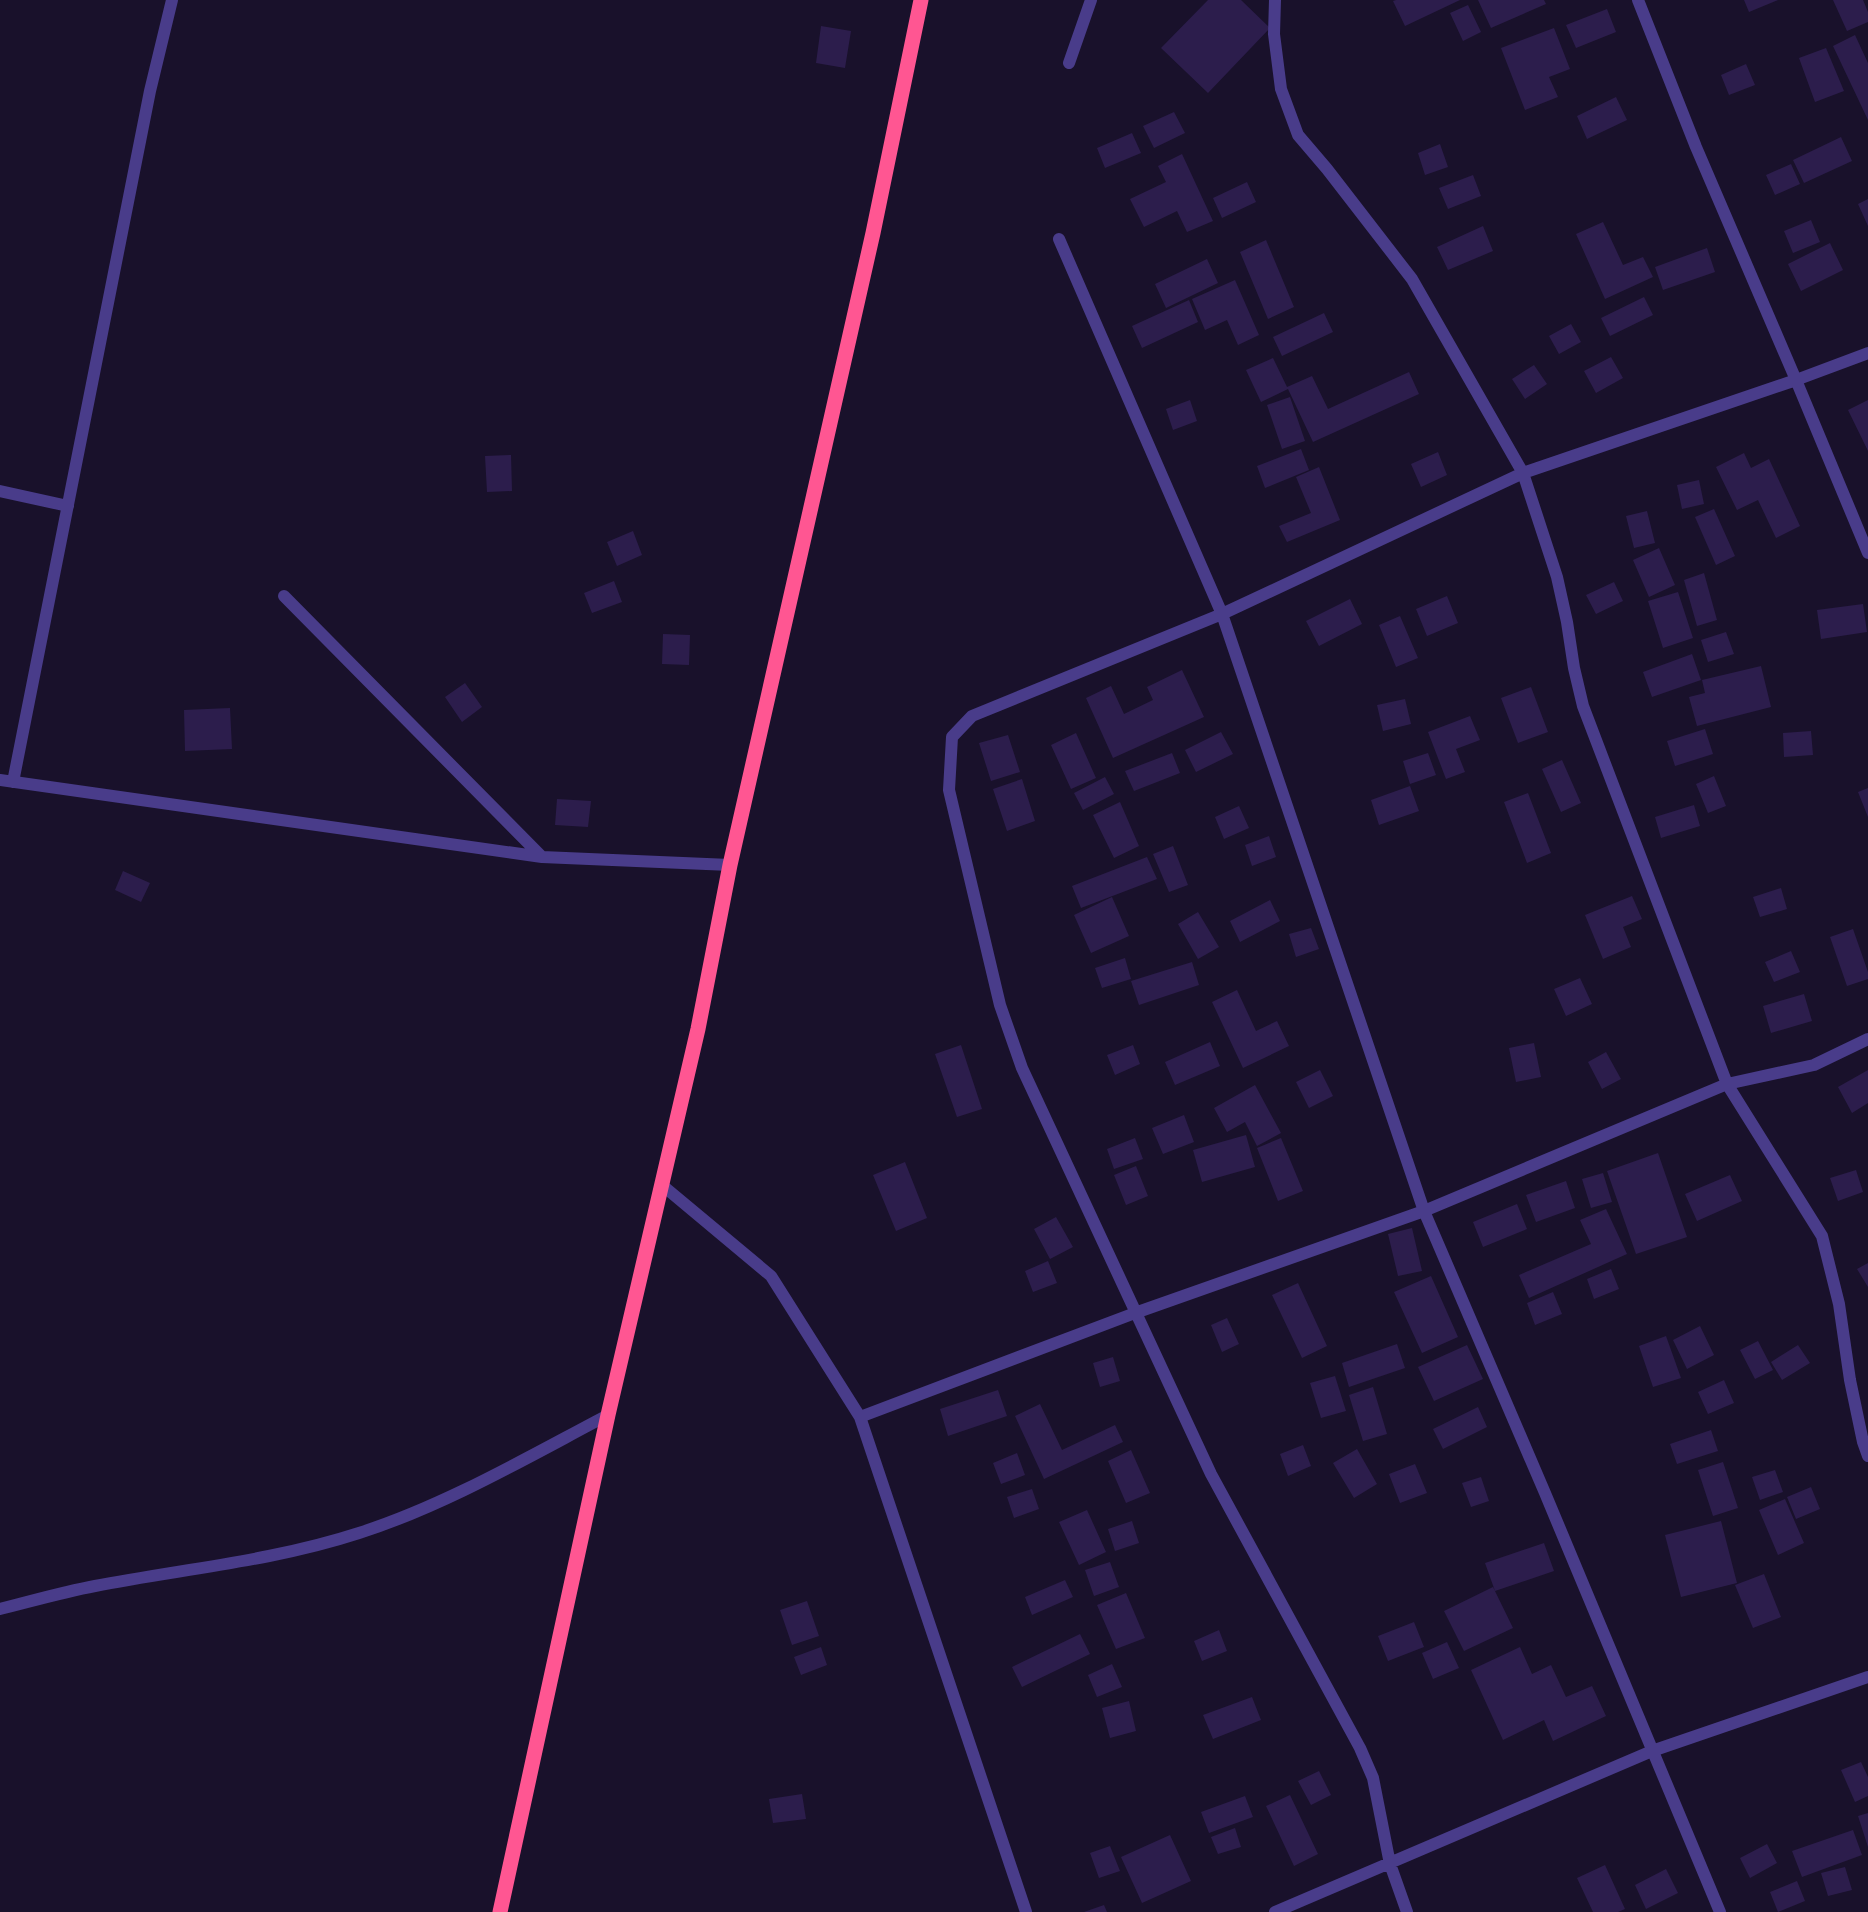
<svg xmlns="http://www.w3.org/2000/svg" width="1868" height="1912" font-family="Roboto,sans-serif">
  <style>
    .building { fill: #2c1d4c }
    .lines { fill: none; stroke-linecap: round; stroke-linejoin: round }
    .street { stroke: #493c8a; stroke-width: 12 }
    .highway { stroke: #ff5692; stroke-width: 15 }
  </style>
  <rect width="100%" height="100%" fill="#19112b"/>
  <path class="building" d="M1208,0H1241L1270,28L1208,93L1161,48Z
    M1396,0H1460L1405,26L1393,1Z
    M1478,0H1544L1546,4L1491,28Z
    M1744,0H1778L1749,12Z
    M1833,0H1863L1868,12V22L1847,31Z
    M1468,5L1481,32L1463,41L1450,13Z
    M1607,9L1616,32L1576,48L1566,25Z
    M821,26L851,31L845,68L816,63Z
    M1554,28L1570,69L1549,77L1558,97L1525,110L1501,48Z
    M1855,35L1868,63V120L1833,46Z
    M1826,48L1844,91L1815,102L1799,58Z
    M1746,64L1755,85L1729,95L1721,75Z
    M1616,97L1627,120L1587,139L1577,116Z
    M1174,112L1185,133L1154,148L1143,126Z
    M1132,133L1141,153L1105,168L1097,148Z
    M1841,137L1852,161L1804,183L1793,160Z
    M1440,144L1448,167L1425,175L1418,153Z
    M1182,154L1213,221L1187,232L1177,211L1144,227L1130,199L1166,182L1158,166Z
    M1791,164L1800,184L1775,195L1766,175Z
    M1473,175L1481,196L1448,209L1439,188Z
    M1247,182L1256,202L1222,218L1213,198Z
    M1868,199V226L1858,204Z
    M1811,220L1820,242L1793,253L1784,231Z
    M1603,222L1623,265L1643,257L1653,277L1605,299L1576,234Z
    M1483,226L1493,251L1448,270L1437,247Z
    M1266,240L1294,307L1268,319L1240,252Z
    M1830,243L1843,270L1801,291L1788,264Z
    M1707,248L1715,272L1663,290L1655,267Z
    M1207,259L1218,283L1166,308L1155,284Z
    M1235,280L1259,335L1238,345L1227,320L1205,330L1192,299Z
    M1644,297L1653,315L1610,336L1601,318Z
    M1189,300L1198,322L1142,348L1132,326Z
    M1324,313L1333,332L1282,356L1273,337Z
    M1571,324L1581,342L1559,354L1549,336Z
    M1611,357L1623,378L1596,393L1584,371Z
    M1273,358L1287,387L1312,376L1328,409L1409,372L1419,394L1313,442L1288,389L1261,402L1246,370Z
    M1534,365L1547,384L1525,399L1512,379Z
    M1290,397L1305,441L1282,449L1267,405Z
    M1190,400L1197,421L1173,430L1166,409Z
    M1868,400V451L1848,410Z
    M1301,449L1309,470L1265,488L1257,466Z
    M1438,452L1447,475L1421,487L1411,464Z
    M1744,453L1751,468L1769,459L1800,526L1776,538L1758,500L1737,510L1716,467Z
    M511,455L512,491L487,492L485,456Z
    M1319,467L1340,520L1287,542L1279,526L1311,513L1296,477Z
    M1699,480L1704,504L1682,509L1677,485Z
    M1714,509L1735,556L1716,565L1695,517Z
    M1647,511L1655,543L1634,548L1626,516Z
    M633,531L642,555L617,566L607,542Z
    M1659,548L1675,585L1649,597L1633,560Z
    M1704,573L1717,620L1697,626L1684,580Z
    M614,581L622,602L592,613L584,593Z
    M1614,582L1623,601L1596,614L1586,595Z
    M1678,592L1693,638L1663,648L1648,601Z
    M1447,596L1458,623L1427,636L1416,609Z
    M1350,599L1362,624L1319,646L1306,621Z
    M1863,604L1867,632L1821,639L1817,610Z
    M1400,616L1418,658L1396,667L1379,625Z
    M1726,632L1734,654L1708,662L1701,640Z
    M663,634L690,635L689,665L662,664Z
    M1692,654L1701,680L1652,697L1643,672Z
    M1761,666L1771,707L1697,726L1689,697L1705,693L1702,680Z
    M1182,670L1204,717L1113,758L1086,698L1111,686L1124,714L1153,700L1147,687Z
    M465,683L482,707L462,722L445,697Z
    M1531,687L1548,732L1518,743L1501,698Z
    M1405,699L1411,724L1383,731L1377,705Z
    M230,708L232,749L185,751L184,710Z
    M1470,716L1480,740L1456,749L1465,772L1446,779L1428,732Z
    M1705,729L1713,754L1675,766L1667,741Z
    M1811,731L1813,755L1784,757L1783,733Z
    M1221,732L1233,754L1196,772L1185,750Z
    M1076,733L1096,778L1071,789L1051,745Z
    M1008,735L1020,772L991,781L979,743Z
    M1172,753L1180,773L1134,791L1125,771Z
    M1428,753L1436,775L1410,784L1403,761Z
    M1562,760L1581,803L1561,812L1542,769Z
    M1714,776L1726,806L1708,813L1696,784Z
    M1105,777L1114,794L1083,810L1074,793Z
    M1022,779L1035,821L1007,831L993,789Z
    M1410,786L1419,811L1379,825L1371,800Z
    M1868,788V817L1858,792Z
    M1528,793L1551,853L1527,863L1504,802Z
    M557,799L591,801L588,827L555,825Z
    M1120,802L1139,846L1114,858L1093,815Z
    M1694,805L1700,826L1661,838L1655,817Z
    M1239,806L1249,828L1224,839L1215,817Z
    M1269,836L1276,857L1252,866L1245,845Z
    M1173,846L1188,885L1169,892L1153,854Z
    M1147,857L1157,879L1081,908L1072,886Z
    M123,871L150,883L141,902L115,890Z
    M1781,888L1787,909L1760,917L1753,897Z
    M1632,896L1642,919L1623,927L1631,947L1603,959L1585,915Z
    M1112,897L1129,936L1091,953L1074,915Z
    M1270,900L1280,921L1240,942L1230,921Z
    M1198,912L1219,947L1198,959L1178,924Z
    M1311,928L1319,949L1296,957L1289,934Z
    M1853,929L1868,972V979L1847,986L1830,937Z
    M1791,951L1800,972L1774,982L1765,962Z
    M1125,958L1131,979L1102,988L1095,968Z
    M1192,962L1199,985L1139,1005L1131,981Z
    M1580,978L1592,1004L1566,1016L1554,989Z
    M1237,990L1256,1031L1277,1021L1289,1046L1243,1068L1212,1002Z
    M1804,994L1812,1021L1771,1033L1763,1006Z
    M1210,1042L1220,1066L1175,1085L1165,1062Z
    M1534,1043L1541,1077L1516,1082L1509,1048Z
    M961,1045L982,1109L957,1117L935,1054Z
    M1133,1045L1140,1064L1115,1075L1107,1055Z
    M1606,1052L1621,1079L1602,1089L1588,1062Z
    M1320,1070L1333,1096L1309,1108L1296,1082Z
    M1868,1070V1103L1852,1113L1838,1087Z
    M1255,1085L1281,1133L1257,1146L1245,1122L1227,1132L1214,1108Z
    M1184,1115L1194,1142L1163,1154L1152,1128Z
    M1246,1135L1255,1167L1202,1182L1193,1150Z
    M1135,1138L1143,1159L1114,1169L1107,1149Z
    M1281,1138L1303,1191L1278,1201L1257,1148Z
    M1658,1153L1687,1237L1636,1254L1607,1171Z
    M905,1162L927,1218L896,1231L873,1175Z
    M1136,1166L1148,1196L1126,1205L1114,1175Z
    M1856,1170L1863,1192L1838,1201L1830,1178Z
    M1603,1173L1612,1202L1591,1208L1582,1179Z
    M1730,1175L1742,1201L1697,1221L1685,1194Z
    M1566,1181L1575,1208L1536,1222L1526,1195Z
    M1517,1204L1527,1229L1483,1247L1473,1222Z
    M1606,1209L1627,1254L1529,1298L1519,1275L1591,1244L1580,1220Z
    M1056,1217L1073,1247L1050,1259L1034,1229Z
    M1412,1228L1422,1271L1398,1276L1388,1234Z
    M1048,1261L1057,1283L1033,1292L1025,1271Z
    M1868,1263V1287L1857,1269Z
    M1611,1269L1619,1289L1594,1299L1587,1279Z
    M1431,1276L1458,1337L1422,1353L1394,1292Z
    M1298,1283L1327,1346L1302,1358L1272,1295Z
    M1553,1292L1562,1314L1535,1325L1527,1303Z
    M1227,1318L1239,1344L1222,1352L1211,1325Z
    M1700,1326L1714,1355L1687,1369L1673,1340Z
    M1666,1336L1681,1378L1653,1387L1639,1346Z
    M1758,1341L1773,1370L1755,1379L1740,1350Z
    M1397,1344L1405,1368L1349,1387L1342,1363Z
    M1467,1345L1483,1379L1434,1401L1418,1367Z
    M1798,1345L1810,1363L1782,1380L1771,1362Z
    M1113,1357L1120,1381L1100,1387L1093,1363Z
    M1335,1376L1346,1411L1321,1418L1310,1383Z
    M1724,1380L1734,1403L1708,1414L1698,1392Z
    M1373,1387L1387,1434L1363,1441L1349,1395Z
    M998,1390L1007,1416L948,1436L940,1409Z
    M1040,1404L1062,1450L1115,1425L1123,1442L1044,1479L1015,1416Z
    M1478,1407L1487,1427L1443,1449L1433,1429Z
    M1711,1430L1718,1451L1677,1464L1670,1444Z
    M1303,1445L1311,1466L1288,1476L1280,1454Z
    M1357,1449L1377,1484L1354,1498L1333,1463Z
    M1131,1450L1150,1493L1126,1503L1108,1461Z
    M1017,1453L1025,1475L1001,1484L993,1463Z
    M1723,1462L1738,1508L1713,1516L1698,1470Z
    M1415,1464L1427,1493L1400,1503L1389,1474Z
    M1775,1470L1783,1492L1760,1500L1752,1477Z
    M1481,1477L1489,1501L1471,1507L1462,1483Z
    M1811,1487L1820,1509L1796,1519L1787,1497Z
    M1032,1489L1039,1509L1014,1518L1007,1497Z
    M1785,1499L1804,1543L1778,1555L1759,1510Z
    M1087,1510L1106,1552L1079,1565L1059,1522Z
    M1132,1521L1139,1543L1115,1551L1108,1529Z
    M1721,1521L1737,1583L1681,1597L1665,1535Z
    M1544,1543L1554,1571L1495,1591L1485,1563Z
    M1110,1562L1119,1587L1094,1596L1085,1570Z
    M1764,1574L1781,1617L1753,1628L1735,1585Z
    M1065,1580L1073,1597L1032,1615L1025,1597Z
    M1493,1587L1513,1628L1464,1651L1444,1611Z
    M1126,1593L1145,1638L1116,1649L1097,1605Z
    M807,1601L819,1636L792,1645L780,1610Z
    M1414,1622L1424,1647L1388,1661L1378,1636Z
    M1219,1630L1227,1651L1202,1661L1194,1641Z
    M1080,1634L1090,1654L1022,1687L1012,1667Z
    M1447,1642L1459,1668L1433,1679L1422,1653Z
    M821,1647L827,1665L801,1675L794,1657Z
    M1520,1647L1532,1674L1551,1665L1566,1697L1592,1686L1606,1716L1553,1741L1544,1720L1503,1740L1471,1670Z
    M1112,1664L1122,1687L1097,1697L1088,1675Z
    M1252,1697L1261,1720L1213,1739L1203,1715Z
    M1129,1701L1136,1731L1110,1738L1102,1708Z
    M1861,1762L1868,1777V1796L1855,1802L1841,1770Z
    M1319,1771L1331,1795L1311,1805L1298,1781Z
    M802,1794L806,1819L773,1823L769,1799Z
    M1290,1795L1318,1854L1294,1866L1266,1806Z
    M1245,1796L1253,1817L1209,1833L1201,1812Z
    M1868,1813V1847L1858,1816Z
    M1235,1828L1241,1847L1218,1854L1211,1837Z
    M1853,1830L1862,1855L1802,1877L1792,1851Z
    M1170,1835L1191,1881L1142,1903L1121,1857Z
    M1767,1844L1777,1863L1750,1878L1740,1858Z
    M1110,1846L1120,1871L1099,1878L1090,1853Z
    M1605,1865L1625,1909L1618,1912H1593L1577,1878Z
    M1845,1867L1852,1890L1828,1896L1821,1873Z
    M1666,1869L1678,1893L1646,1909L1635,1885Z
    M1797,1881L1805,1901L1778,1912L1770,1892Z
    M1104,1905L1107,1912H1084Z"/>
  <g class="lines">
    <path class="street" d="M1275,0L1274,34L1281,89L1298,135L1327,169L1412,279L1523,473L1557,577L1567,622L1574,668L1583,706L1727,1084L1822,1236L1839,1304L1850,1380L1863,1442L1868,1456
      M1638,0L1696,147L1796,380L1868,553
      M1069,63L1091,0
      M1059,239L1222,614L1424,1211L1545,1493L1720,1912
      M0,491L68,506
      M284,596L542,857
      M0,780L542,857L730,865
      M13,782L150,91L172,0
      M662,1185L771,1276L860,1417L1026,1912
      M860,1417L1135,1313L1424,1211L1727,1084L1814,1065L1868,1039
      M0,1609C32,1601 63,1592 95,1586C183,1569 273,1561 359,1533C444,1506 528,1457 608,1415
      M1275,1912L1652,1751L1868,1677
      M1407,1912L1390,1864L1373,1778L1360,1748L1211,1474L1022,1068L1000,1005L949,790L952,737L972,716L1222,614L1523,473L1796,380L1868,353"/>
    <path class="highway" d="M500,1912L608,1415L698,1029L730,865L873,233L921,0"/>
  </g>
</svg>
